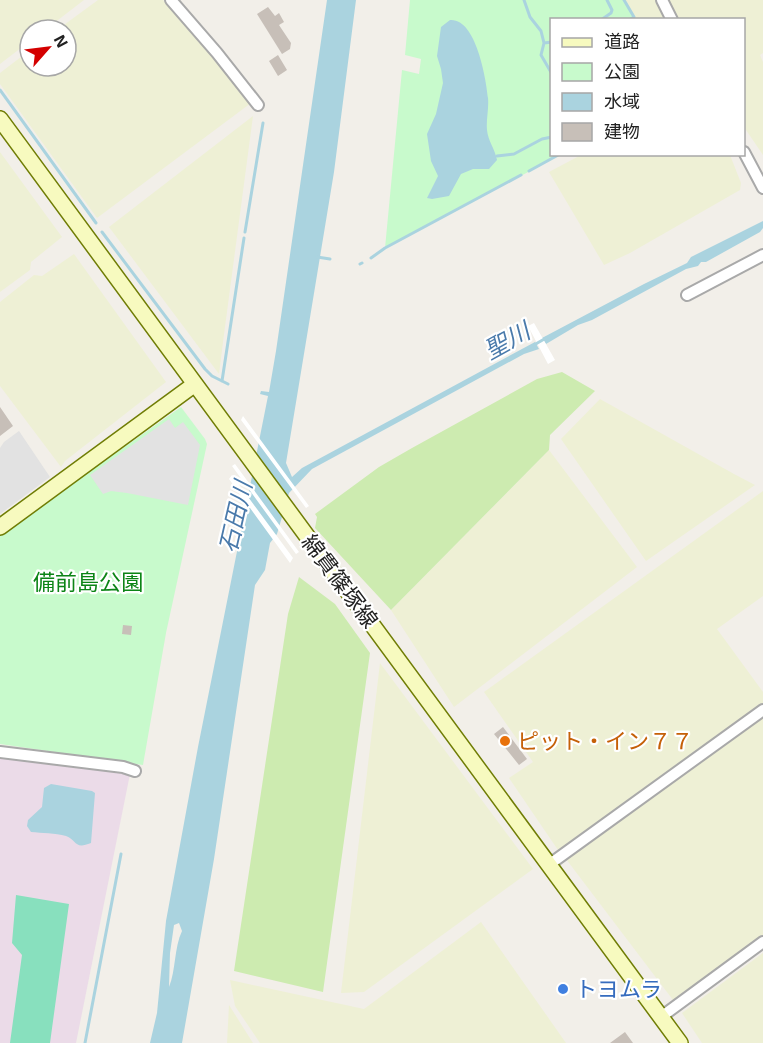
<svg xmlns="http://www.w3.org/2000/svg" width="763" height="1043" font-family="'Exo 2','Noto Sans JP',sans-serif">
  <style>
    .industrial { fill: #ebdbe8 }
    .farmland { fill: #eef0d5 }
    .grass { fill: #cdebb0 }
    .park { fill: #c8facc }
    .pitch { fill: #88e0be }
    .parking { fill: #e2e2e2 }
    .water { fill: #aad3df; fill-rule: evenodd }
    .pier { fill: #fff }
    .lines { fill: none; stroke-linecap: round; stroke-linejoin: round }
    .stream { stroke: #aad3df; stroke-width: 3 }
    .building { fill: #c7bfb8 }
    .street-casing { stroke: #a9a9a9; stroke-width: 14 }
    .secondary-casing { stroke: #707d05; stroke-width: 18 }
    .street { stroke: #fff; stroke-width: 10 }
    .secondary { stroke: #f7fabf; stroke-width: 15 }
    .food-dot { fill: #e8710a; stroke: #fff; stroke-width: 2 }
    .shop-dot { fill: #3f7fe0; stroke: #fff; stroke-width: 2 }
    .labels { text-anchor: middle; stroke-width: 4.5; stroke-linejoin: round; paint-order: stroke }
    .street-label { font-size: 22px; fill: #222; stroke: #fff }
    .park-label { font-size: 22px; fill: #0c8416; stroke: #fff }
    .food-label { font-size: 22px; fill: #c56008; stroke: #fff; text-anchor: start }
    .shop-label { font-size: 22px; fill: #366cbe; stroke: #fff; text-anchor: start }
    .water-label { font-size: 24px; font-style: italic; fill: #4a7aab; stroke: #fff }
  </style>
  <rect width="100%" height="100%" fill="#f2efe9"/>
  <path class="industrial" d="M0,758L130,774L76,1043H0Z"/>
  <path class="farmland" d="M0,0H84L45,30H30V41L0,64Z
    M98,0H163L194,32L251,103L97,218L0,84V73L30,50V66H66V30H57Z
    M624,0H656L667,19H629L633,17Z
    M667,0H763V53L760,55L763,62V155L744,127V20L678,19Z
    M253,116L223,342L219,374L109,227Z
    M0,152L62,237L31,262L30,270L0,292Z
    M581,155H730L741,183L740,190L630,253L604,265L549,172Z
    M74,254L166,382L65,461L61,467L0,386V302L34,275L42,276Z
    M600,399L734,474L755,485L646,561L561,439Z
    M549,450L637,567L454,707L391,610Z
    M763,491V596L717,629L763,692V703L558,850L509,778L533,762L484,692Z
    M380,663L533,869L364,992L341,993Z
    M763,717V935L673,1000L566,859Z
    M481,922L566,1043H260L235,1006L230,980L364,1009Z
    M763,953V1043H702L682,1013Z
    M229,1005L253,1043H227Z"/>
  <path class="grass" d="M562,372L595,391L550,435L549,450L391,610L315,528L317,517L315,514L379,467L412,448L537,379Z
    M299,577L335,604L370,653L323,992L234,971L288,614Z"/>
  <path class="park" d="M410,0H624L634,17L629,19L552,20V154L560,155L385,248L402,70L419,74L421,59L405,55Z
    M181,407L205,439L207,444L166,633L143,765L0,744V535Z"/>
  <path class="pitch" d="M16,895L69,904L50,1043H10L22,955L12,943Z"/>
  <path class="parking" d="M169,419L175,428L183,422L200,445L188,505L127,493L111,491L103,494L90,475Z
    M19,431L50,477L0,514V448L4,442Z"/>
  <path class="water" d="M327,0H356L334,172L286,463L292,477L302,468L535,342L539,349L524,354L312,469L289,493L277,534L270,543L265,570L255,585L214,859L182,1043H150L157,1013L166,921L198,747L268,396L260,394L261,391L269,392L276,351ZM179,923L182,931C174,948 176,970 169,987L170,953L174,925Z
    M450,20C476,18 486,78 488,98C489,109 486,120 487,130C488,141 495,149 497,160L489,169H473L461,174L449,196L432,199L427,198L438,176L431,161L427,134L436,114L443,83L441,69L437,56L441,27Z
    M763,221V228L760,232L706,262H701L698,266L686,269L592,320L578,325L546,344L542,338L644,284L687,263L691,257Z
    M51,784L92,791L95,793L91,843C74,850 77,840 66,836C55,833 42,833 31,832L27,826L28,820L42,807L44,788Z"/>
  <path class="pier" d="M534,323L555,360L548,364L528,326Z
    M243,416L309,506L306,508L241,420Z
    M235,464L299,552L296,554L232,466Z
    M232,475L293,558L290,563L229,479Z"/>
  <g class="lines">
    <path class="stream" d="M524,0L530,17L541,31L544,43
      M624,0L634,17L629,20
      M601,20L611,13L612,10L607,0
      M552,42L544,43L541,55L552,74
      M0,90L96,223
      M497,156L514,154L542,139L552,137
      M529,171L560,154
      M102,232L205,369L212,376L228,384
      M245,232L263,123
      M317,257L330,259
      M371,258L385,248L521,175
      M360,264L362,263
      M534,345L546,338
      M222,381L244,238
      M85,1043L121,854"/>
  </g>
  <path class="building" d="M268,7L275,16L279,13L284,22L279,25L291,43L290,49L282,54L257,14Z
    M278,55L287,70L278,76L269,61Z
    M0,407L13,426L0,436Z
    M123,625L132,626L131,635L122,634Z
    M503,727L527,759L519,765L494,734Z
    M625,1032L633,1043H610Z"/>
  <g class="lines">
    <defs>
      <path id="street" d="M171,0L217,53L258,105
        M662,0L672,20
        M744,152L763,188
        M687,295L763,255
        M0,752L123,767L135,771
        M550,864L763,710
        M661,1017L763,942"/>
      <path id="secondary" d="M0,119L680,1043
        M0,527L195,384"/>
    </defs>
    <use href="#street" class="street-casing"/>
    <use href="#secondary" class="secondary-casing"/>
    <use href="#street" class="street"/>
    <use href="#secondary" class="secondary"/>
  </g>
  <circle class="food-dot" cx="505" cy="741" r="6"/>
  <circle class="shop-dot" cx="563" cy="989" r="6"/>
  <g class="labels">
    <g class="street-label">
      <text transform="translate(340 581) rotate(53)" y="8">綿貫篠塚線</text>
    </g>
    <g class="park-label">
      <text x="88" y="590">備前島公園</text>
    </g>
    <g class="food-label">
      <text x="517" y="749">ピット・イン７７</text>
    </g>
    <g class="shop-label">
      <text x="575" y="997">トヨムラ</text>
    </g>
    <g class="water-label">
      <text transform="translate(507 341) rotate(-29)" y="8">聖川</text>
      <text transform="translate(236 517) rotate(-77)" y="8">石田川</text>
    </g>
  </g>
  <rect x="550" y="18" width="195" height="138" fill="#ffffff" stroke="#a7a7a7" stroke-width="1.5"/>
  <rect x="562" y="38" width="30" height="9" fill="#f7fabf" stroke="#a7a7a7" stroke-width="1.5"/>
  <text x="604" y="48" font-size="18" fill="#222222">道路</text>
  <rect x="562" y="63" width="30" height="18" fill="#c8facc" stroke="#a7a7a7" stroke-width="1.5"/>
  <text x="604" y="78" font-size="18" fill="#222222">公園</text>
  <rect x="562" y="93" width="30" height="18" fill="#aad3df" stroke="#a7a7a7" stroke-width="1.5"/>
  <text x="604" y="108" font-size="18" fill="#222222">水域</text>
  <rect x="562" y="123" width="30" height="18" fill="#c7bfb8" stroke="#a7a7a7" stroke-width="1.5"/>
  <text x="604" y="138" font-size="18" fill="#222222">建物</text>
  <g transform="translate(48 48) rotate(62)"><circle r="28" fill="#ffffff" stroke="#a7a7a7" stroke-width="1.5"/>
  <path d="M0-4.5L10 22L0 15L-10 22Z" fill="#d40000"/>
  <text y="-9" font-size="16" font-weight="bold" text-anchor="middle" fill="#222222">N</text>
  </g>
</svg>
